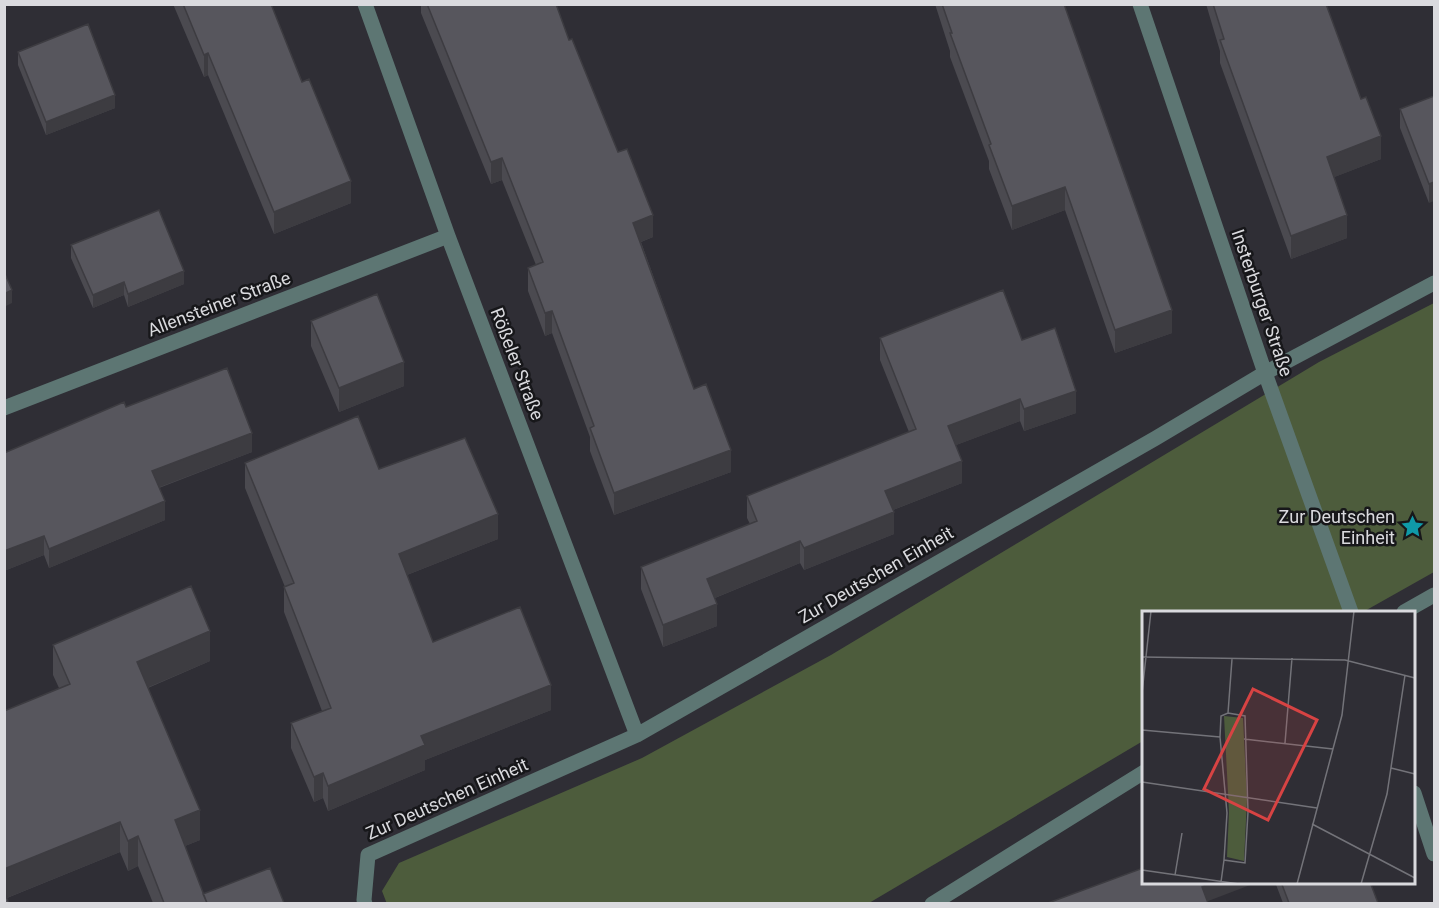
<svg xmlns="http://www.w3.org/2000/svg" width="1439" height="908" font-family="Roboto,sans-serif">
  <style>
    .green { fill: #4d5c3c }
    .lines { fill: none; stroke-linecap: round; stroke-linejoin: round }
    .minor { stroke: #5d7673; stroke-width: 15 }
    .wall { fill: #4b4a50 }
    .shaded-wall { fill: #3d3c41 }
    .building { fill: #57565d; stroke: #3d3c41; stroke-width: 1.5 }
    .labels { text-anchor: middle; stroke-width: 5; stroke-linejoin: round; paint-order: stroke }
    .street-label { font-size: 18px; fill: #dadade; stroke: #17171a }
    .poi-label { font-size: 18px; fill: #dadade; stroke: #17171a; text-anchor: end }
    .inset-road { fill: none; stroke: #737379; stroke-width: 1.5 }
    .view { fill: #d74343; fill-opacity: 0.15; stroke: #d74343; stroke-width: 3 }
    .inset-edge { fill: none; stroke: #dadade; stroke-width: 3 }
  </style>
  <rect width="100%" height="100%" fill="#2f2e35"/>
  <path class="green" d="M1434,303V572L1363,612H1144L1143,741L869,903L387,904L382,891L399,863L642,758L831,655L1319,362Z"/>
  <g class="lines">
    <path class="minor" d="M365,4L448,236L637,735
      M1140,4L1265,373L1351,612
      M4,408L448,236
      M1404,612L1434,595
      M1414,793L1434,854
      M365,904L364,900L368,855L637,735L1156,438L1265,373L1434,283
      M932,904L1144,772"/>
  </g>
  <path class="wall" d="M173,4H271L351,203L274,234L208,75L204,77Z
    M421,4H556L569,40L653,237L641,242L694,389L731,472L614,515L590,451V437L552,333L545,336L528,291V268L536,265L502,180L491,184L421,13Z
    M935,4H1064L1172,333L1115,353L1065,210L1012,230L989,169V161L950,57V51Z
    M1206,4H1326L1381,159L1334,177L1347,238L1291,259L1220,63V51Z
    M18,52L115,108L46,135L18,65Z
    M1434,96L1429,203L1400,128V109Z
    M71,245L184,284L128,307L124,295L93,308L71,258Z
    M311,321L404,386L339,412L311,346Z
    M880,338L1022,340L1076,413L1024,431L1020,421L956,445L962,483L893,510L894,534L804,570L800,563L715,598L717,626L663,647L641,589V567L750,524L747,518V496L909,432L880,360Z
    M252,452L159,488L165,520L49,568L44,555L4,571V453Z
    M245,463L379,469L498,539L407,575L433,642L551,710L425,760V770L328,811L323,798L314,802L291,748V723L322,711L284,612V587H285L245,488Z
    M53,645L210,661L148,688L200,840L185,846L203,894L284,903H153L138,866L128,871L120,852L7,898L4,903L59,688L53,675Z
    M1275,882H1370L1378,903H1283Z"/>
  <path class="shaded-wall" d="M208,53V75L204,77V55Z
    M115,95V108L46,135V122Z
    M1381,136V159L1327,180V157Z
    M502,158V180L491,184V162Z
    M351,181V203L274,234V212Z
    M1434,182V201L1429,203V184Z
    M1065,187V210L1012,230V206Z
    M653,215V237L633,245V223Z
    M1347,215V238L1291,259V236Z
    M184,271V284L128,307V294Z
    M124,282V295L93,308V295Z
    M12,290V303L4,307V294Z
    M1172,310V333L1115,353V330Z
    M552,311V333L545,336V313Z
    M404,362V386L339,412V388Z
    M1076,391V413L1024,431V409Z
    M1020,399V421L948,448V426Z
    M252,433V452L152,490V471Z
    M731,450V472L614,515V493Z
    M962,461V483L885,513V491Z
    M165,501V520L49,568V549Z
    M894,512V534L804,570V548Z
    M498,514V539L399,578V554Z
    M44,536V555L4,571V551Z
    M800,541V563L707,601V579Z
    M717,604V626L663,647V625Z
    M210,631V661L137,692V662Z
    M551,685V710L425,760V770L328,811V786L421,736Z
    M323,773V798L314,802V777Z
    M200,810V840L175,850V820Z
    M120,822V852L4,899V869Z
    M138,836V866L128,871V841Z
    M1213,882H1258L1203,903L1202,887Z"/>
  <path class="building" d="M183,4H271L302,82L309,79L351,181L274,212L208,53L204,55Z
    M427,4H556L569,40L572,39L618,152L627,149L653,215L633,223L694,389L706,384L731,450L614,493L590,428L594,426L552,311L545,313L528,268L543,262L502,158L491,162Z
    M942,4H1064L1172,310L1115,330L1065,187L1012,206L989,145L991,144L950,33H952Z
    M1213,4H1326L1361,99L1366,97L1381,136L1327,157L1347,215L1291,236L1220,40L1224,39Z
    M88,24L115,95L46,122L18,52Z
    M1434,96V182L1429,184L1400,109Z
    M159,210L184,271L128,294L124,282L93,295L71,245Z
    M4,272L12,290L4,294Z
    M1003,290L1022,340L1055,328L1076,391L1024,409L1020,399L948,426L962,461L885,491L894,512L804,548L800,541L707,579L717,604L663,625L641,567L757,521L747,496L916,429L880,338Z
    M377,294L404,362L339,388L311,321Z
    M227,368L252,433L152,471L165,501L49,549L44,536L4,551V453L124,402L126,407Z
    M358,416L379,469L465,438L498,514L399,554L433,642L520,607L551,685L421,736L425,745L328,786L323,773L314,777L291,723L331,708L284,587L294,583L245,463Z
    M191,586L210,631L137,662L200,810L175,820L207,903H164L138,836L128,841L120,822L4,869V711L70,684L53,645Z
    M270,868L284,903H207L203,894Z
    M1143,868V882H1213L1202,887L1208,903H1048Z
    M1281,882H1370L1378,903H1289Z
    M4,892L9,903H4Z"/>
  <defs>
    <symbol id="sight-bare" viewBox="-9 -9 18 18"><path d="M0-6L1.8-2.2L6-1.7L2.9 1.2L3.7 5.4L0 3.3L-3.7 5.4L-2.9 1.2L-6-1.7L-1.8-2.2Z" fill="#0f9aa8" stroke="#17171a" stroke-width="2.5" paint-order="stroke"/></symbol>
  </defs>
  <g fill-rule="evenodd">
    <use href="#sight-bare" x="1396" y="510" width="33" height="33"/>
  </g>
  <g class="labels">
    <g class="street-label">
      <text transform="translate(1262 303) rotate(71)" y="6">Insterburger Straße</text>
      <text transform="translate(219 304) rotate(-21)" y="6">Allensteiner Straße</text>
      <text transform="translate(517 364) rotate(69)" y="6">Rößeler Straße</text>
      <text transform="translate(876 575) rotate(-30)" y="6">Zur Deutschen Einheit</text>
      <text transform="translate(447 799) rotate(-24)" y="6">Zur Deutschen Einheit</text>
    </g>
    <g class="poi-label">
      <text x="1395" y="523">Zur Deutschen<tspan x="1395" dy="21">Einheit</tspan></text>
    </g>
  </g>
  <g transform="translate(1142 611)">
    <rect width="273" height="273" fill="#2f2e35"/>
    <path d="M82,105L101,107L105,188L102,250L85,246L87,201Z" fill="#4d5c3c"/>
    <path class="inset-road" d="M0,46L203,49L273,67M0,82L9,0M86,102L103,105L106,201L103,252L82,249L85,202L78,126L79,105ZM86,102L90,48M0,119L78,126M102,128L191,138M143,132L150,47M249,157L273,163M0,171L175,197M170,213L273,267M0,259L97,273M33,264L40,222M79,271L82,249M155,273L200,104L212,0M219,273L245,183L263,64"/>
    <path class="view" d="M111,78L175,109L126,209L62,178Z"/>
    <rect width="273" height="273" class="inset-edge"/>
  </g>
  <rect width="1439" height="908" fill="none" stroke="#dadade" stroke-width="12"/>
</svg>
